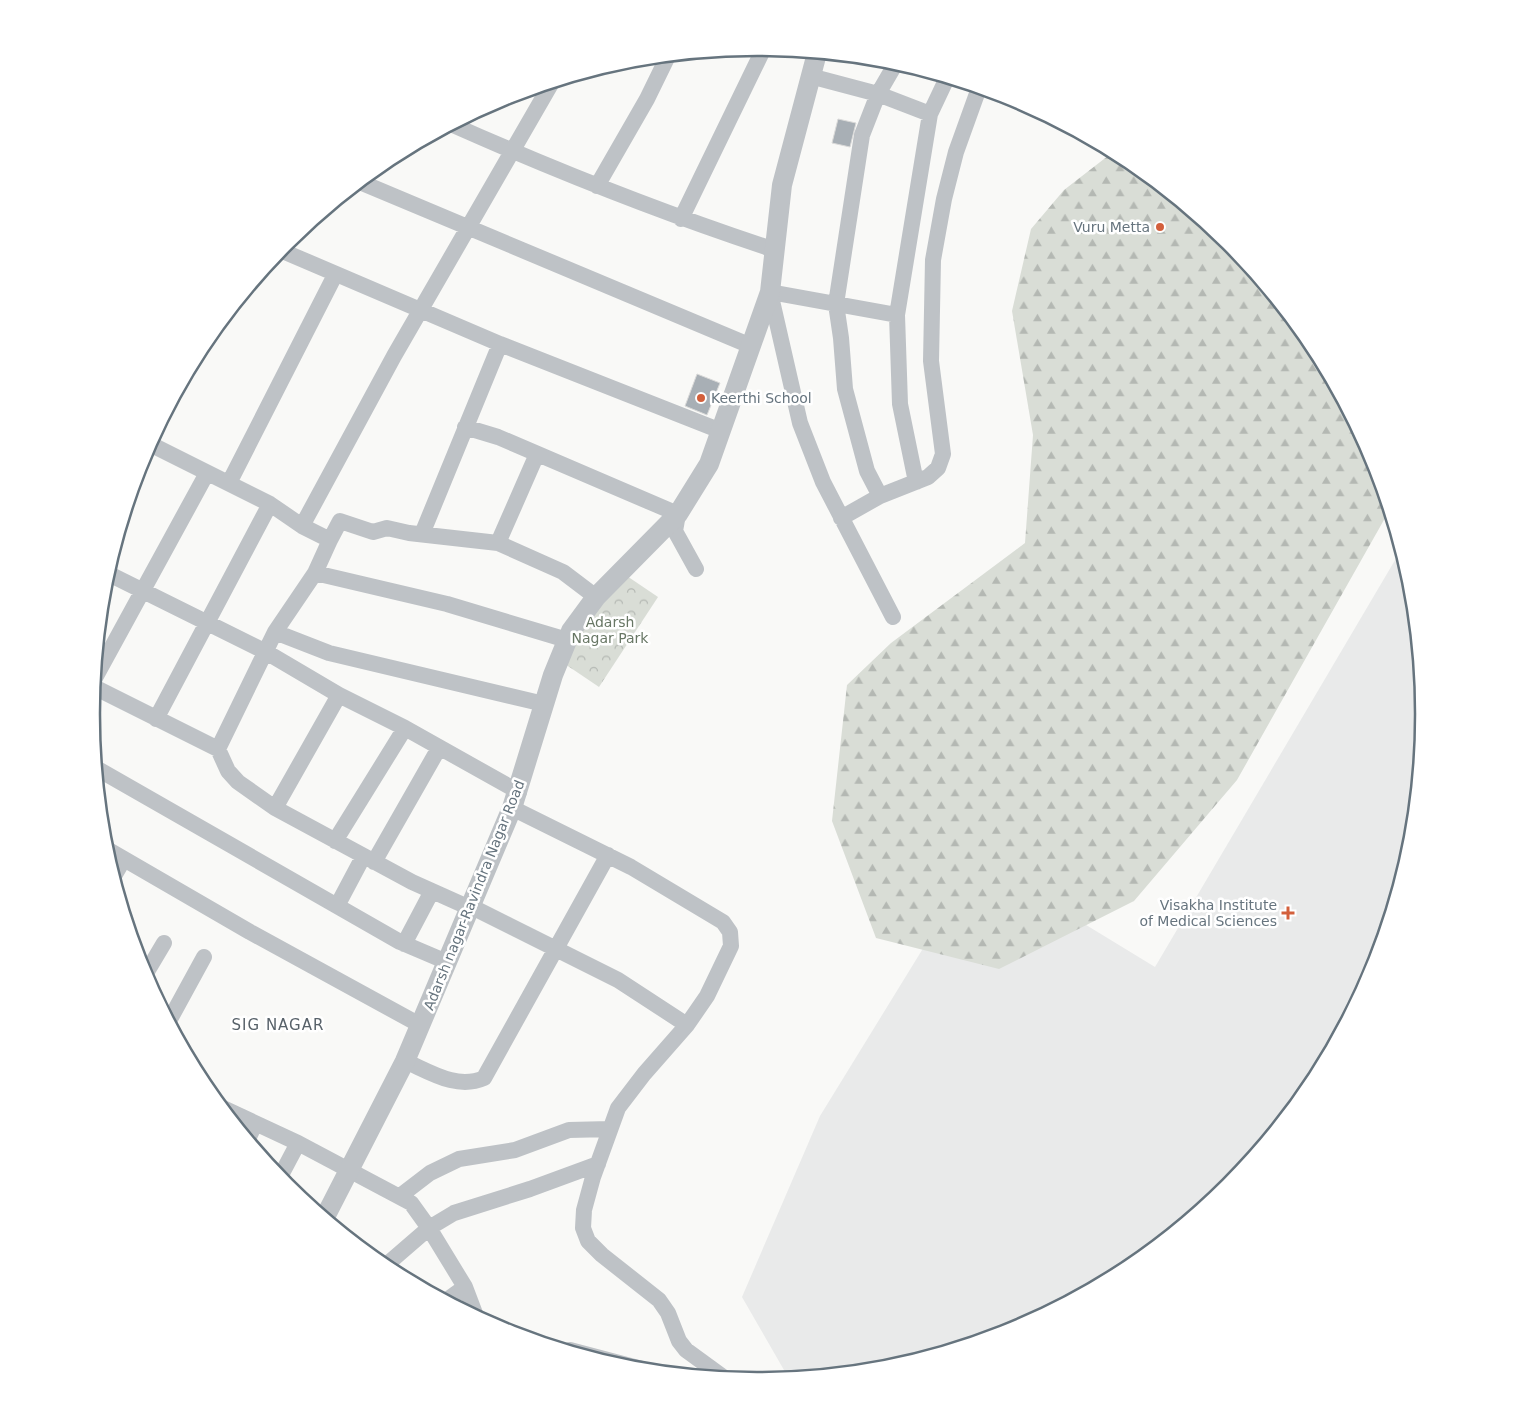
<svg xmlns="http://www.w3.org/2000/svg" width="1515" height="1428" font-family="'DejaVu Sans',sans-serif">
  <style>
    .built { fill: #e9eaea }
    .forest { fill: url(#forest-firs) }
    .park { fill: url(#park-crowns) }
    .building { fill: #a8afb5; stroke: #dadad9 }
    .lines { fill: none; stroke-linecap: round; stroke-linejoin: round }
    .minor { stroke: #bec2c6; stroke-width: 16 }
    .tertiary { stroke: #bec2c6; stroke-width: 20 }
    .poi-dot { fill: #d3603c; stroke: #fff; stroke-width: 2 }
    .labels { text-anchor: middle; stroke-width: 5; stroke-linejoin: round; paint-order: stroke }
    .poi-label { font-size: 14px; fill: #66747e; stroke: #fff; text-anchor: end }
    .park-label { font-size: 14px; fill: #687765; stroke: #fff }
    .street-label { font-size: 14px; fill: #66747e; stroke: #fff }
    .neighbourhood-label { font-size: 15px; letter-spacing: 1px; fill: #58626a; stroke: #fff }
    .rim { fill: none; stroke: #66747e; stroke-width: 2.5 }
  </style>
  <defs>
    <pattern id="forest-firs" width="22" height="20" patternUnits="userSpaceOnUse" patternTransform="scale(1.25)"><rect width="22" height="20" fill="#d9ddd6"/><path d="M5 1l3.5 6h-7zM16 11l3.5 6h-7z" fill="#b4b8b3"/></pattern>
    <pattern id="park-crowns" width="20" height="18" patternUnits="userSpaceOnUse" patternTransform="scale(1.25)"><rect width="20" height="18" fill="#d9ddd6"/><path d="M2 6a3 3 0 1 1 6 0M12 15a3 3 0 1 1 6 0" fill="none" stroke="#b4b8b3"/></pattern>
  </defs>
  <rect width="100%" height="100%" fill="#f9f9f7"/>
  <path class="built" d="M1401,550L1411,584L1424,714L1411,844L1373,969L1312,1085L1229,1185L1128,1268L1012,1330L887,1368L788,1377L742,1297L820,1116L978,859L1155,967Z"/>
  <path class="forest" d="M1113,152L1128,160L1229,243L1312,344L1373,459L1389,511L1237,780L1134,901L999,969L876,938L832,821L847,685L891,643L1025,543L1033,435L1012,311L1031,229L1064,190Z"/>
  <path class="park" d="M621,572L658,597L599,687L562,662Z"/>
  <path class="building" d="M838,119L856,123L850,147L832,143Z
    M697,374L720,383L707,415L685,406Z"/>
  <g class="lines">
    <path class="minor" d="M810,76L878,94L930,114
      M453,125C559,172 665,214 775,250
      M360,182L751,346
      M597,186L647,99L668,56
      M681,219L764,48
      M280,250L500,344L721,431
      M465,427L498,437L678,514L675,531L696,569
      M150,444L270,504L302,526L330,540L315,573L275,632L218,749
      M916,482L900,404L897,315L930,114L947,78
      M229,483L335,275
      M880,496L867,471L845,389L841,338L836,304L862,135L878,94L896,63
      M841,518L880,496L928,477L938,468L943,454L931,361L933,260L944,199L956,152L979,88
      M302,526L394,356L551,84
      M422,534L500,344
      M330,540L340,521L373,532L387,528L409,533L498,543L563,572L596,597
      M498,543L537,454
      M107,573L266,652L339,695L405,728L519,792
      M315,573L447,604L567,640
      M893,617L823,482L800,423L770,292L897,315
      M275,632L329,653L544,704
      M95,678L207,473
      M94,687L218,749L228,771L238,782L275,808L412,882L470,908
      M156,719L270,504
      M96,768L400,942L447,962
      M275,808L339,695
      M512,808L631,867L723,922L730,932L731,946L707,996L687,1025L644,1074L618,1108L593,1177L584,1210L583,1228L588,1241L602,1255L659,1300L668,1313L679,1341L686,1350L723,1377
      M335,841L405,728
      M105,848L250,932L420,1025
      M374,862L439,748
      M114,876L124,859
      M337,906L363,857
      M470,906L618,980L687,1025
      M404,944L432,891
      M145,975L164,943
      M169,1021L204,957
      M405,1061C430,1072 457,1090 484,1078L608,855
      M223,1108L298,1143L411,1203L429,1228L465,1287L476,1316
      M248,1139L255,1124
      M280,1177L298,1143
      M400,1196L430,1173L459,1159L515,1150L569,1130L610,1129
      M385,1266L429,1228L454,1213L530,1189L598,1164
      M447,1300L465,1287
      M570,1350L642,1369"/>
    <path class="tertiary" d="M325,1217L405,1061L512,808L553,675L571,631L596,597L678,514L709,464L770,292L782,185L817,53"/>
  </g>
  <g class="poi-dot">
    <circle cx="1160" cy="227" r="5"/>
    <circle cx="701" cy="398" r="5"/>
    <path d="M1285.5 905.5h5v5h5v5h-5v5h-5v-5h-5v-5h5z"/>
  </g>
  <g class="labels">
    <g class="poi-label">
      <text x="1150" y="232">Vuru Metta</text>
      <text x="711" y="403" text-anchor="start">Keerthi School</text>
      <text x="1277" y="910">Visakha Institute<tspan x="1277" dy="16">of Medical Sciences</tspan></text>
    </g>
    <g class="park-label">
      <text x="610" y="627">Adarsh<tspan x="610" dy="16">Nagar Park</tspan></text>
    </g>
    <g class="street-label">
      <text transform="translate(474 895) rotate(-68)" y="5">Adarsh nagar-Ravindra Nagar Road</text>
    </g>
    <g class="neighbourhood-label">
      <text x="278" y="1030">SIG NAGAR</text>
    </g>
  </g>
  <path d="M0 0H1515V1428H0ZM757 56H758A657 657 0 0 1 1415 713V715A657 657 0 0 1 758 1372H757A657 657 0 0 1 100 715V713A657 657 0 0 1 757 56Z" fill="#fff" fill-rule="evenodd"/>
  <path class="rim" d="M757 56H758A657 657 0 0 1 1415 713V715A657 657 0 0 1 758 1372H757A657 657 0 0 1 100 715V713A657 657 0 0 1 757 56Z"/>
</svg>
